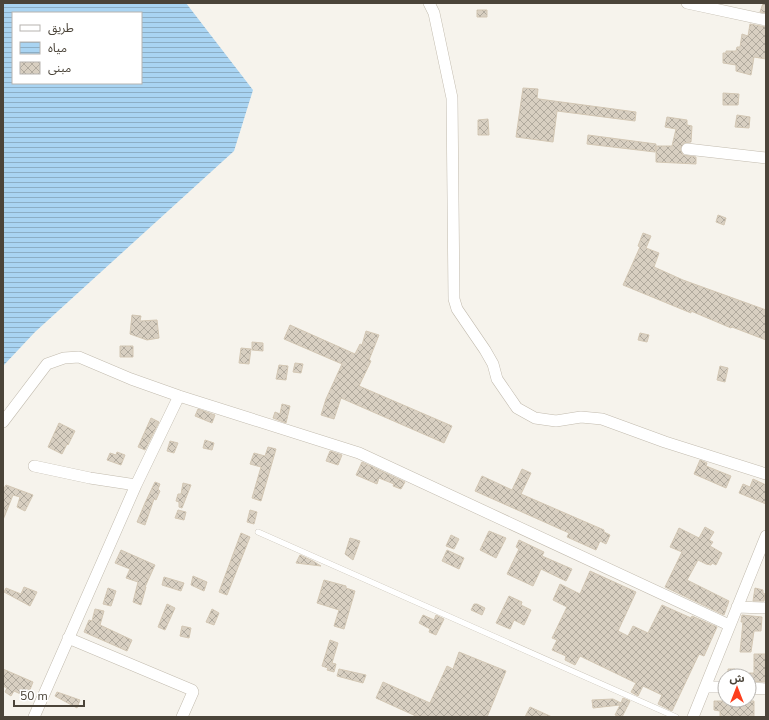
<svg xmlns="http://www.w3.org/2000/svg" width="769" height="720" font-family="'Nunito Sans','Noto Sans Arabic',sans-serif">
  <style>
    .water { fill: url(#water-rules); fill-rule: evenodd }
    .building { fill: url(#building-cross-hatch); stroke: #d3c7b4 }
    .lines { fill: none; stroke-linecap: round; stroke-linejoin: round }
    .lane-casing { stroke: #c2bbae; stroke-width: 6 }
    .street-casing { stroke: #c2bbae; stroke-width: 12 }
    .lane { stroke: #fff; stroke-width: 5.5 }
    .street { stroke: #fff; stroke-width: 11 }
  </style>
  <defs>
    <pattern id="water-rules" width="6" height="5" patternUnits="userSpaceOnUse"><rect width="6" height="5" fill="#a9d4f2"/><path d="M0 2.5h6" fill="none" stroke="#8caec5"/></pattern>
    <pattern id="building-cross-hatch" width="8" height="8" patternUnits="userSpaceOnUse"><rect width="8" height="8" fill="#d8cfc1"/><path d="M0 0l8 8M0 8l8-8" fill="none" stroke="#b1aa9e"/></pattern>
  </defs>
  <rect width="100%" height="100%" fill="#f6f3ec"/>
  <path class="water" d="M3,3H186L253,90L234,151L35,332L3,366ZM13,13H141V83H13Z"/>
  <path class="building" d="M763,3H766V13L760,12Z
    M477,10H487V17H477Z
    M750,24L766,27V59L754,57L751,75L736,71V65L723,63V53H726V51H736L737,47H740L742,34L748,36Z
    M523,88L538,89L537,98L539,99L636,112L635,121L557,111L553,142L516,137Z
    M723,93L739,94L738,105H723Z
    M737,115L750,117L749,128L735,127Z
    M667,117L687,120V125L692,126L691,142L684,143L680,149L683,155L696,157V164L656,162V146H672L676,129L665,127Z
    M488,119L489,135H478V120Z
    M588,135L656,144L655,152L587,144Z
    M718,215L726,218L724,225L716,222Z
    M643,233L651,236L646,248L659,253L654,267L683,280L766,310V340L732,327L731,328L691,311V313L623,285L640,247L638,246Z
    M132,315L141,316L140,321L157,320L159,338L147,340L130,334Z
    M290,325L355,354L360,344L362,345L366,331L379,335L369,360L371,361L359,386L452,426L444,443L341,398L334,419L321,415L326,399L342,364L284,339Z
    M640,333L649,335L647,342L638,340Z
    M252,342L263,343V351L252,350Z
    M120,346H133V357H120Z
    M241,348L251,349L249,364L239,363Z
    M295,363L303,364L301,373L293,372Z
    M279,365L288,366L286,380L276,379Z
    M720,366L728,368L725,382L717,380Z
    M282,404L290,406L286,423L273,418L275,412L280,414Z
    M198,409L215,415L212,423L195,416Z
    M151,418L159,422L145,450L138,447Z
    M59,423L75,431L68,445L67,444L62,454L48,447Z
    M205,440L214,443L212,450L203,448Z
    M170,441L178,443L174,453L167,451Z
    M268,447L276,449L261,501L252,498L261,467L250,464L254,453L265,456Z
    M330,451L342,455L338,465L326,461Z
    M117,452L125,455L121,465L107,460L110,453L116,455Z
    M700,460L707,463L706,466L731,476L726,488L694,474Z
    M362,462L405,482L401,489L393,486L394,484L379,478L377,484L356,475Z
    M522,469L531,473L521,494L604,530V532L610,535L606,544L600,541L596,550L567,537L569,533L475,491L482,476L512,490Z
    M753,479L766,485V504L739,493L743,484L750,487Z
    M155,482L160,484L158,489L160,491L156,500L154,499L145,525L137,522L145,503Z
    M183,483L191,485L182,508L179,507V502L176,501L178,494H181Z
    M6,485L33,495L25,511L17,507L20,497L13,495L3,520V490Z
    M178,510L186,512L184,520L175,518Z
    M250,510L257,512L254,524L247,522Z
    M705,527L714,532L709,540L713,542L710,546L722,553L716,565L712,563L711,565L706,564L698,560L687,580L729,601L724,615L665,587L682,552L670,547L679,528L699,538Z
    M489,531L506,538L496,558L480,550Z
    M241,533L250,537L227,595L219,592Z
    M451,535L459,539L454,549L446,546Z
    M350,538L360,541L353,560L345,554Z
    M519,540L544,552L542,556L572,569L566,581L541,569L533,586L507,574L519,549L516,547Z
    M121,550L155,565L145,587H146L141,605L133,602L138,582L126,578L130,569L115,563Z
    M447,550L464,558L459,569L442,561Z
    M300,555L313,561L321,566L296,563Z
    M590,571L636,592L618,631L628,636L633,626L648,633L662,605L691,618L692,616L717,627L704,656L699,654L672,711L658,704L662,695L643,686L638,696L631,692L636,683L580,656L575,665L565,660L566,656L552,650L557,640L552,638L567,607L553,600L560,584L580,594Z
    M193,576L207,582L204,591L191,585Z
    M164,577L184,583L181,591L162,585Z
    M324,580L346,586V588L355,591L344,629L334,626L339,610L317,603Z
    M24,587L37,592L30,606L4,592L6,588L21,594Z
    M108,588L116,591L111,606L103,604Z
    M755,588L763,590V593L765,594L764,601H753Z
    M509,596L522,602L521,605L531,610L524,625L514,620L510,629L496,623Z
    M167,604L175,608L165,630L158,627Z
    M474,604H477L485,608L482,615L471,610Z
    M95,609L104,611L100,625L132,640L127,651L84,632L89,620L92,621Z
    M212,609L219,613L214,625L206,622Z
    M423,615L434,620L436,615L444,619L436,635L429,632L430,629L419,623Z
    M742,615L762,617L761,631H754L751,652H740L743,622H741Z
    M182,626L191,628L189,638L180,636Z
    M330,640L338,643L332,663L336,664L334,672L327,670L328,668L322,666Z
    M459,652L506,671L487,717H418L376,698L383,682L430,703L447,666L453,669Z
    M754,654H766V682L749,681V673H754Z
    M3,669L33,682L27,697L14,691L11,696L5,692L7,688L3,686Z
    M339,669L366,675L363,683L337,676Z
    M728,669H735V676H728Z
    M57,692L80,700L77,708L55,696Z
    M623,698L630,701L622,717L615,715L620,705L593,708L592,700L613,699L621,703Z
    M723,700L754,701V717H720V711L714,710V701H723Z
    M530,707L552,717H525Z"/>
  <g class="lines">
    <defs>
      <path id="lane" d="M258,532L676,717"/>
      <path id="street" d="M429,3L434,13L452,98L454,299L457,309L485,350L493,364L497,379L517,408L535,418L556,421L581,417L602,419L665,442L766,474
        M687,3L766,20
        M687,149L766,158
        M3,422L47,364L64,358L79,357L131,379L179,396L359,453L729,625
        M34,466L90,478L136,485
        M737,607L766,608
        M68,638L192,690L193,692L182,717
        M706,687H725
        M749,688L766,689
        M34,717L136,485L179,396
        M693,717L766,536"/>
    </defs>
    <use href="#lane" class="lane-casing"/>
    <use href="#street" class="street-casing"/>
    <use href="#lane" class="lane"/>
    <use href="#street" class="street"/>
  </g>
  <rect width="769" height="720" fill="none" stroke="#4b4439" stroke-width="8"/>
  <rect x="12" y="12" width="130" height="72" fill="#ffffff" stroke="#b7b4b0"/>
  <rect x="20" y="25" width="20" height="6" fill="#ffffff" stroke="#b7b4b0"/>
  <text x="48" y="32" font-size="12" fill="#4b4439">طريق</text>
  <rect x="20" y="42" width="20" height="12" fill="url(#water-rules)" stroke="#b7b4b0"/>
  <text x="48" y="52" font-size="12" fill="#4b4439">مياه</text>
  <rect x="20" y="62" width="20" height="12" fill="url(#building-cross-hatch)" stroke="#b7b4b0"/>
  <text x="48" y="72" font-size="12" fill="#4b4439">مبنى</text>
  <g transform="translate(737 688)"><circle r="19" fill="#ffffff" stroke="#b7b4b0"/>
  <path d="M0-3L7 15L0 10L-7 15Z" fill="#fc3f1d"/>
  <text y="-6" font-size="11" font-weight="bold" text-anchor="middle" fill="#4b4439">ش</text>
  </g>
  <path d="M14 700v6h70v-6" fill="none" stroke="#4b4439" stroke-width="2"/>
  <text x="20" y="700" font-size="12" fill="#4b4439" stroke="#ffffff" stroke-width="3" paint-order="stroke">50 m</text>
</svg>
